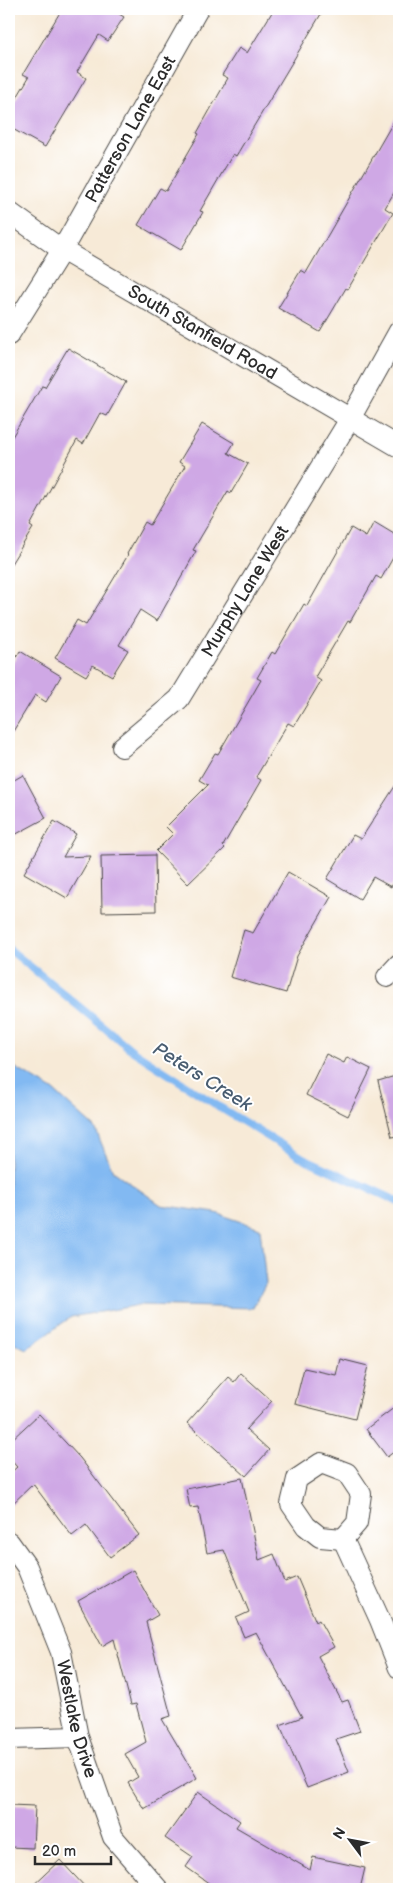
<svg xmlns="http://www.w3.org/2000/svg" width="408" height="1898" font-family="'Balsamiq Sans',sans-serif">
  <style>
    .water { fill: #82b9f2; stroke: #56728e }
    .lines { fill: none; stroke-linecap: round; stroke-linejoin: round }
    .stream { stroke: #82b9f2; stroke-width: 8 }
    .building { fill: #cfa8e5 }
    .minor-casing { stroke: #4a4845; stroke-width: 22 }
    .minor { stroke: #fff; stroke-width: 20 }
    .labels { text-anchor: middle; stroke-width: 4; stroke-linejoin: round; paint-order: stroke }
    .street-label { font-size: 18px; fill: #2b2b2b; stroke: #fff }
    .water-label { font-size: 19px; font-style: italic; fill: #495d71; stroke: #fff }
  </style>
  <rect width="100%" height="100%" fill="#fff"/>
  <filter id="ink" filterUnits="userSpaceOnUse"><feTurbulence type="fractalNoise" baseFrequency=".02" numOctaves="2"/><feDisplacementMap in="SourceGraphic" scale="10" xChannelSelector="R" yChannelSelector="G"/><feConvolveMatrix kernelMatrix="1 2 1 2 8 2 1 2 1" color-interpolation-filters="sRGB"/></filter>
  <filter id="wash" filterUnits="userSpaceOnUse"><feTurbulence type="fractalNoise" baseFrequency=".0096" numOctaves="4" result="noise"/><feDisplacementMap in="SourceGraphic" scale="20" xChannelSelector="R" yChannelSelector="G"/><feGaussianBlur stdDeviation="1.12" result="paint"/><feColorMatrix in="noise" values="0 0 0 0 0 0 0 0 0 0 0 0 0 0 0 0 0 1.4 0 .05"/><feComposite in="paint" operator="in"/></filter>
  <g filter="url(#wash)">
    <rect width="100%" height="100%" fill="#f7ead7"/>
    <path class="water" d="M9,1064L53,1090L95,1128L113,1171L161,1205L216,1213L260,1228L266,1283L253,1308L140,1305L71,1317L26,1349L9,1340Z"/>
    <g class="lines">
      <path class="stream" d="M9,949L133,1051L221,1108L303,1158L399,1202"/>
    </g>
    <g id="blocks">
      <path class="building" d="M62,9H111L124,17L108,41L99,35L77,72L86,78L45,147L9,127V111L29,77L23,74Z
        M274,9H324L236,156L233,154L200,211L203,212L181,250L138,225L160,188L166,191L199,134L197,133L228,78L222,75L239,48L247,53Z
        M399,112V184L385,208L393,213L348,289L346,288L320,332L278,308L301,270L306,273Z
        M68,348L126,382L107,416L100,413L83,444L77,440L30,526L33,528L9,567V442L42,386L45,387Z
        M202,424L234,443L228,453L248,464L231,493L228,491L193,550L196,551L157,621L140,610L119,645L128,650L112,676L93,665L86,676L55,658L77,620L86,625L128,555L127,554L145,522L150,525L185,466L179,462Z
        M374,522L399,537V547L381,579L376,576L350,622L348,621L315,677L321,681L294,726L288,723L256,777L261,780L223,846L225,848L188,884L156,851L173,834L166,827L208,785L199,780L215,753L218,754L261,680L257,678L272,652L275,654L304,604L307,606L351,528L366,537Z
        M20,651L61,676L46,702L35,695L9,738V669Z
        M23,775L46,818L9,838V783Z
        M399,780V872L391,887L373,877L360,899L327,879L353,835L361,839Z
        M54,821L76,834L63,857L91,856L67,898L24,873Z
        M155,855L156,911L102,912L101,856Z
        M288,872L331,897L297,956L286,993L230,977L244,930L253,933Z
        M326,1054L344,1063L347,1057L371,1069L348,1116L306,1095Z
        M399,1075V1136L392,1137L378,1081Z
        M340,1359L368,1366L355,1419L295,1404L304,1368L336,1375Z
        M241,1373L272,1401L246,1429L269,1450L246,1476L187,1423L228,1377L234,1382Z
        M399,1404V1448L387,1457L366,1429Z
        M39,1414L80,1458L139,1535L110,1557L86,1525L72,1536L33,1484L9,1507V1474L17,1467L9,1458V1442Z
        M242,1478L259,1560L274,1554L285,1582L297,1577L316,1622L319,1620L334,1647L318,1656L342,1702L348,1700L360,1731L336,1739L349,1772L307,1788L280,1725L302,1717L256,1632L244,1637L236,1618L249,1612L224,1550L207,1553L198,1507L190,1508L186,1489Z
        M133,1570L158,1615L146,1622L171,1716L162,1719L197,1778L144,1809L128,1783L138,1777L125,1754L146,1742L136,1704L131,1705L114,1639L102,1646L78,1601Z
        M198,1792L240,1821L236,1827L310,1870L313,1857L365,1868L360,1889H217L186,1867L193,1857L165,1838Z
        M9,1805L35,1806L33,1848L9,1847Z
        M60,1860L87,1889H29Z"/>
    </g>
  </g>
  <g filter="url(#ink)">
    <use href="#blocks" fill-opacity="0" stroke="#4a4845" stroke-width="1"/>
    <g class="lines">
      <defs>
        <g id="minor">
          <path id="s1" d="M9,212L62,250L399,447"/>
          <path id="s2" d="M9,335L62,250L198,9"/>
          <path id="s3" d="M122,747L179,699L350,419L399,331"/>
          <path d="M387,977L399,964"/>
          <path d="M321,1463L347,1473L361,1494L357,1523L343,1539L320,1537L306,1526L291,1504L297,1479Z"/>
          <path d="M343,1539L380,1620L399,1668"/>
          <path id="s4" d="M9,1542L27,1567L61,1652L78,1737L113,1837L158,1889"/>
          <path d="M9,1739L78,1737"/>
        </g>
      </defs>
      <use href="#minor" class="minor-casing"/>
      <use href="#minor" class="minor"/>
    </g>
  </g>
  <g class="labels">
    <g class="street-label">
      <text dy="6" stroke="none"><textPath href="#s2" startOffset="239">Patterson Lane East</textPath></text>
      <text dy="6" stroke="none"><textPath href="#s1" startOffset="228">South Stanfield Road</textPath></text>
      <text dy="6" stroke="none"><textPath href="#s3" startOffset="201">Murphy Lane West</textPath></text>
      <text dy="6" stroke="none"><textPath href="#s4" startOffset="191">Westlake Drive</textPath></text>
    </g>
    <g class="water-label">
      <text transform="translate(203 1076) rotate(32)" y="7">Peters Creek</text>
    </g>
  </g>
  <rect width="408" height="1898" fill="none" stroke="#fff" stroke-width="30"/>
  <g transform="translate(350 1840) rotate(302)" stroke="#ffffff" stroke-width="4" paint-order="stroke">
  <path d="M0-4L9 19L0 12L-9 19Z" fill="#2b2b2b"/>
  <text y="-8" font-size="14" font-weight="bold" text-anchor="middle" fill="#2b2b2b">N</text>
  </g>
  <path d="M35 1856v8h76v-8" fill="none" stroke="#2b2b2b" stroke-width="2.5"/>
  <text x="42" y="1856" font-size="15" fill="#2b2b2b" stroke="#ffffff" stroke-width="4" paint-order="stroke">20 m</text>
</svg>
